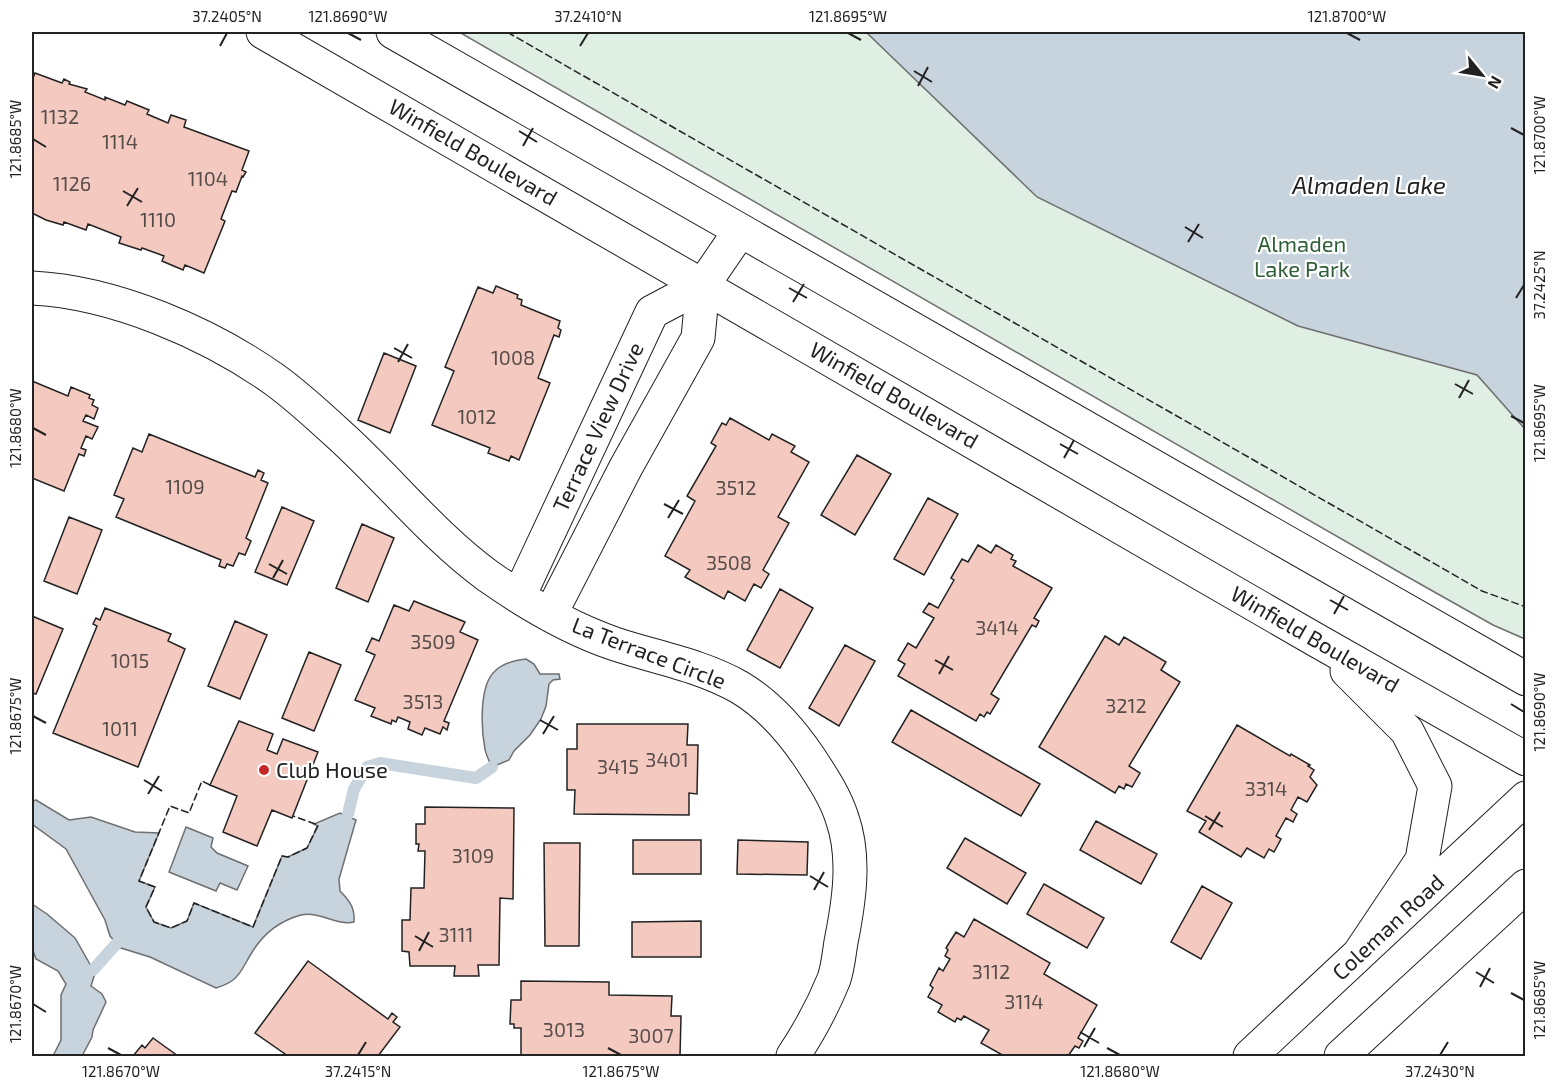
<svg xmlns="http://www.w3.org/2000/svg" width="1557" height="1088" font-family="'Exo 2',sans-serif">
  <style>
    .green { fill: #e0efe3; stroke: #6f6f6f; stroke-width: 1.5 }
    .water { fill: #c7d3dd; stroke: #6f6f6f; stroke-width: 1.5 }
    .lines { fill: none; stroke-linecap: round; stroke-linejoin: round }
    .stream { stroke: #c7d3dd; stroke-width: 12 }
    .building { fill: #f3c9c0; stroke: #222; stroke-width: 1.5 }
    .minor-casing { stroke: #222; stroke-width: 35 }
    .minor { stroke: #fff; stroke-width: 33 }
    .fence { stroke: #222; stroke-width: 1.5; stroke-dasharray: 8 3; stroke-linecap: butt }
    .ticks { fill: none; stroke: #222; stroke-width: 2 }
    .poi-dot { fill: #c62828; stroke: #fff; stroke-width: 2 }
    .labels { text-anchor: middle; stroke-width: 4.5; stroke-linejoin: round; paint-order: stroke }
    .number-label { font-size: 20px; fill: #564c4a }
    .street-label { font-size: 22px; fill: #222; stroke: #fff }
    .park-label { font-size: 22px; fill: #2f5e38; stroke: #fff }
    .poi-label { font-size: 22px; fill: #222; stroke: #fff; text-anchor: start }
    .water-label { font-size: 24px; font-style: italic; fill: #222; stroke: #fff }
    .neatline { fill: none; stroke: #222; stroke-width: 2 }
    .ticks-label { font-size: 15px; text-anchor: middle; fill: #222 }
  </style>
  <rect width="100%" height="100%" fill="#fff"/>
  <path class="green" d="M459,32H1525V639L1493,625L1406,576Z"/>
  <path class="water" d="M866,32H1525V429L1477,375L1298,326L1037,197Z
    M526,659L534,664L540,674H559L560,679L553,680L549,684L546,706L541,719L530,735L514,751L509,760L492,767C489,761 486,755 485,749C481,729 479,685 495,671C503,663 516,660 526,659Z
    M36,800L69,820L91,817L135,832L159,833L139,881L155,887L146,907L154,922L171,928L187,921L194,903L253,927L282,856L288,857L307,848L318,826L314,824L340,813L356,820L339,879L340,891C350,901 355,908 354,922C336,926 320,911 301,915C279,921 262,935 251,954C245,963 242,973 233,980C228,984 222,986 216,988L150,957L121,948L110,936L105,920L66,849L32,824V801Z
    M186,827L213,838L211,847L217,853L248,866L237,890L220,883L216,891L169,872Z
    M32,904L47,914L75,938L95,973L91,986L102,994L106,1002L93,1030L92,1037L82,1056H53L61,1040V995L66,984L58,971L36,959L32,948Z"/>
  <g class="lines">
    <path class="stream" d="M348,814L354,789L367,767L380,763L476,778L492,767
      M93,970L117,943"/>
  </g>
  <path class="building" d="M35,73L62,83L64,79L70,82L69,84L87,89L85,92L105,100V97L125,105L127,101L149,110L147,114L168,123L171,115L186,120L184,127L249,151L242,170L246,172L243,177L242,176L236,192L232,191L221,219L225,221L204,273L185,265L183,270L162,261L164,256L142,248L141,250L119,243L121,237L88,224L86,230L64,222L63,225L46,220L32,213V78H33Z
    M496,286L518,295L517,298L522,300L521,305L560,321L558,328L561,330L559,337L554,335L538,378L550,383L519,460L511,456L509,461L488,453L490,448L432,425L454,371L445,367L478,287L493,293Z
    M384,353L416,366L390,433L358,420Z
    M32,381L68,396L71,387L90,395L89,398L94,400L92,405L98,408L94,419L86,415L83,421L98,427L92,439L86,436L81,448L86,450L84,456L79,454L64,491L32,478Z
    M730,418L769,440L772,434L795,446L791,452L809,462L778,517L789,523L763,570L769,574L761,588L754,584L745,601L728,591L724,599L685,577L690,570L665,556L695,501L687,496L716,446L711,443L722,423L726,425Z
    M149,434L255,477L258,470L264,473L261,480L268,483L246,538L251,541L245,555L239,553L233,566L227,564L225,568L219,566L221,560L116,517L124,499L114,495L133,448L142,452Z
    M857,455L891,474L855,535L821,515Z
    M928,498L958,514L924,575L894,559Z
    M282,507L314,521L287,585L255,572Z
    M69,517L102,530L77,594L44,581Z
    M362,524L394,538L368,602L336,588Z
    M978,545L991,553L996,545L1013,555L1011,559L1016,561L1013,566L1052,588L1034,618L1039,621L1036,627L1032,625L991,694L999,699L990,714L987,712L984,717L980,714L976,721L898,676L905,664L898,660L908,643L916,648L934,618L923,612L929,603L938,608L954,580L951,578L962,559L968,562Z
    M780,589L813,608L780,668L747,650Z
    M414,601L465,622L460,632L478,640L444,721L449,723L447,730L443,727L440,734L425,728L422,735L408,729L410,722L398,717L396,722L392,720L391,724L371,716L375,708L355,700L375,655L366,651L372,638L379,641L394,605L409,611Z
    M105,608L171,634L168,641L185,649L138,767L53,733L97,626L93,624L96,618L100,620Z
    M32,616L63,629L36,694L32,693Z
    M235,621L267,635L240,699L208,686Z
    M1105,636L1119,645L1124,637L1166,662L1161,670L1180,682L1129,766L1140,773L1132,787L1126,784L1124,789L1119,786L1115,793L1039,747Z
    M845,645L875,661L839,726L809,708Z
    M309,652L341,665L314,731L282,718Z
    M911,710L1040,784L1021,816L892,742Z
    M239,721L273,734L267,750L277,754L283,739L318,752L292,818L272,810L257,846L223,832L237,796L210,785Z
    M577,724H688L687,745H698L697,794L689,793V815L574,814L575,790H567V749H577Z
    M1237,725L1290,756L1291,754L1310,765L1308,766L1314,770L1310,777L1317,785L1307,802L1298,797L1291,810L1297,814L1293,822L1286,818L1276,836L1281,839L1274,852L1269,849L1264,858L1247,848L1241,857L1199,832L1206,821L1187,811Z
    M425,807L514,808L513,899L500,898L499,965H478L479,976H454L455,966H410L409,952L402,951V920H410L411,888H424L425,851H418L419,844H416V824H425Z
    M1096,821L1157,854L1141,884L1080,850Z
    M965,838L1026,873L1007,904L947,868Z
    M633,840H701V874H633Z
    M738,840L808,842L807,875L737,874Z
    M544,843H580L579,946H545Z
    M1044,884L1104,918L1087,948L1027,914Z
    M1202,886L1232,903L1201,959L1171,942Z
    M974,919L1050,963L1044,974L1097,1005L1078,1038L1083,1041L1079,1048L1075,1046L1068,1056H1004L981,1043L989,1030L964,1016L961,1020L957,1018L955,1022L938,1012L942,1005L928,997L933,988L930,985L939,968L943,971L950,959L945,956L948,950L946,948L956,932L964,937Z
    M701,921V957H632V922Z
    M308,961L388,1019L392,1013L397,1017L393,1022L400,1027L378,1056H288L255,1033Z
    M521,981L609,982V995L672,996L671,1016H681L680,1056H521V1028H514V1024H510L511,1000H521Z
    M153,1038L178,1056H133L142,1045L145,1048Z"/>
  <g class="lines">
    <defs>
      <path id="minor" d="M263,32L1316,640L1526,759
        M393,32L1526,679
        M32,288C114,292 209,333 275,380C300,398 324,421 347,442C394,486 435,537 488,576C525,602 571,629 615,644C657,658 700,665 739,687C768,704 790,729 809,757C822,777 835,796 842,818C856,857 849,902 841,942C839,954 838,967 834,979C823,1006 809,1032 793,1056
        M519,596L652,312L703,285L740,231
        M550,615L626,467L698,338L703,285
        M1347,671L1407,731L1435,786L1422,860L1359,954
        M1250,1056L1526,798
        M1341,1056L1526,886"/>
    </defs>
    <use href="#minor" class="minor-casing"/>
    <use href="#minor" class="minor"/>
    <path class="fence" d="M507,32L1482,591L1526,607
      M210,785L202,781L189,813L170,806L139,881L155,887L146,907L154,922L171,928L187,921L194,903L253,927L282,856L288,857L307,848L318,825L293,816"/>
  </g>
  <path class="ticks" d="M348,33L361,40M848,33L861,40M1347,33L1360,40M220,46L227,33M580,46L588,33M914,71L932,82M918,86L928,67M1511,128L1524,135M519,131L537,142M33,139L46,147M523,146L533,128M123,191L142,202M127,206L138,188M1185,227L1203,238M1188,242L1199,224M789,288L807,298M1516,298L1524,285M793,302L804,284M394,348L412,358M398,362L408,344M1455,384L1473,394M1459,398L1469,380M1511,416L1524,423M33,428L46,435M1060,444L1078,454M1064,458L1074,440M664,504L683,514M668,518L679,500M269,564L287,574M273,578L283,560M1330,600L1348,610M1334,614L1344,596M935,660L953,670M939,674L949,656M1511,704L1524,712M33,716L46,723M540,720L558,730M543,734L554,716M144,780L162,791M148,794L159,776M1205,816L1223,827M1209,830L1220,812M810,876L828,887M814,890L824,872M415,936L433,947M419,951L429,932M1476,972L1494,983M1480,987L1490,968M1511,993L1524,1000M33,1004L46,1012M1080,1032L1099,1043M1084,1047L1095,1028M108,1048L121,1055M608,1048L621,1055M1107,1048L1120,1055M358,1055L366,1042M1440,1055L1448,1042"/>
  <circle class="poi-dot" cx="264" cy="770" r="6"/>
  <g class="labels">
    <g class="number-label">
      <text x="60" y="124">1132</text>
      <text x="120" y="149">1114</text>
      <text x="208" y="186">1104</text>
      <text x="72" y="191">1126</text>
      <text x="158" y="227">1110</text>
      <text x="513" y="365">1008</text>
      <text x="477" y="424">1012</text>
      <text x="185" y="494">1109</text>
      <text x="736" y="495">3512</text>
      <text x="729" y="570">3508</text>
      <text x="997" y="635">3414</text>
      <text x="433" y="649">3509</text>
      <text x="130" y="668">1015</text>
      <text x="423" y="709">3513</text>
      <text x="1126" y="713">3212</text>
      <text x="120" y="736">1011</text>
      <text x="667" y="767">3401</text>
      <text x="618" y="774">3415</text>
      <text x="1266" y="796">3314</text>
      <text x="473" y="863">3109</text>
      <text x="456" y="942">3111</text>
      <text x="991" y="979">3112</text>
      <text x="1024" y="1009">3114</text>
      <text x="564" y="1037">3013</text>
      <text x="651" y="1043">3007</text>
    </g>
    <g class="street-label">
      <text transform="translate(473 152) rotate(30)" y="8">Winfield Boulevard</text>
      <text transform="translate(894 395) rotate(30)" y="8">Winfield Boulevard</text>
      <text transform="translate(598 427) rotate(-65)" y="8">Terrace View Drive</text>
      <text transform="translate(1315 639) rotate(30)" y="8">Winfield Boulevard</text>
      <text transform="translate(649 653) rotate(21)" y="8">La Terrace Circle</text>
      <text transform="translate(1388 927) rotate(-43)" y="8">Coleman Road</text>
    </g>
    <g class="park-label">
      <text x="1302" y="252">Almaden<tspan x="1302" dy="25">Lake Park</tspan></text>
    </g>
    <g class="poi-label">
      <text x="276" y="778">Club House</text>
    </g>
    <g class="water-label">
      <text x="1369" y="194">Almaden Lake</text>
    </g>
  </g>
  <rect width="1557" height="1088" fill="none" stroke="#ffffff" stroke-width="66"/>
  <g transform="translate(1482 75) rotate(120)" stroke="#ffffff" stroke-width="4.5" paint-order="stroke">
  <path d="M0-4.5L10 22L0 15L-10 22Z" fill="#222222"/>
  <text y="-9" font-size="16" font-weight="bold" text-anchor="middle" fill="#222222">N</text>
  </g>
  <rect x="33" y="33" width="1491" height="1022" class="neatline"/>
  <g class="ticks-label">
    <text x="227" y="22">37.2405°N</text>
    <text x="348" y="22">121.8690°W</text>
    <text x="588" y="22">37.2410°N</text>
    <text x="848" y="22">121.8695°W</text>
    <text x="1347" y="22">121.8700°W</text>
    <text transform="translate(1540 135) rotate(-90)" y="5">121.8700°W</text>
    <text transform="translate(16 139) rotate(-90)" y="5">121.8685°W</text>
    <text transform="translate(1540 285) rotate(-90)" y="5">37.2425°N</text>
    <text transform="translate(1540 423) rotate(-90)" y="5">121.8695°W</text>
    <text transform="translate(16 428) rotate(-90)" y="5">121.8680°W</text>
    <text transform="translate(1540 712) rotate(-90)" y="5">121.8690°W</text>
    <text transform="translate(16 716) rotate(-90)" y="5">121.8675°W</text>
    <text transform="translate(1540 1000) rotate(-90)" y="5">121.8685°W</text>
    <text transform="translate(16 1004) rotate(-90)" y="5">121.8670°W</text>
    <text x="121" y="1077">121.8670°W</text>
    <text x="358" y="1077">37.2415°N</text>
    <text x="621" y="1077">121.8675°W</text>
    <text x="1120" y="1077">121.8680°W</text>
    <text x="1440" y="1077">37.2430°N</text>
  </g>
</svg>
